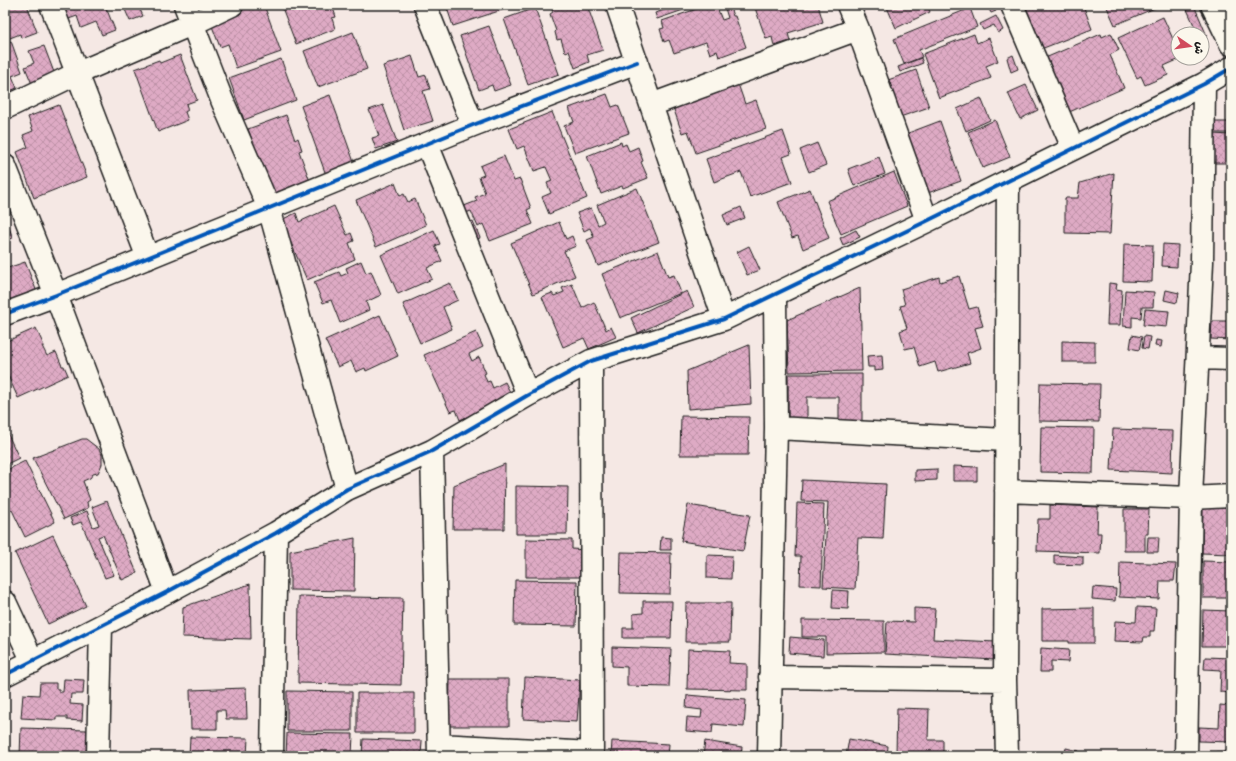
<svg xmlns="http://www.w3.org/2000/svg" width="1236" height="761" font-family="'Balsamiq Sans','Playpen Sans Arabic',sans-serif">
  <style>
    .building { fill: url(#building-cross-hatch); stroke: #1c1c1c }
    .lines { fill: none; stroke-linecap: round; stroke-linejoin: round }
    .minor-casing { stroke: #1c1c1c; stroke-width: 25 }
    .minor { stroke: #fbf7ec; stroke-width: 22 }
    .cycleway-casing { stroke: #fbf7ec; stroke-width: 6 }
    .cycleway { stroke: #0057b8; stroke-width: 4 }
  </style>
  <defs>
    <pattern id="building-cross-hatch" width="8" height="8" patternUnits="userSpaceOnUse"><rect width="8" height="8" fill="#deaac4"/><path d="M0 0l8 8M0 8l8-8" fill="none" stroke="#be92a8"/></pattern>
  </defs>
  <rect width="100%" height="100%" fill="#f5e8e4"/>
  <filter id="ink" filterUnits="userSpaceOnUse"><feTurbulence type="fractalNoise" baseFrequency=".025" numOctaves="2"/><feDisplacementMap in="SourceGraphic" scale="8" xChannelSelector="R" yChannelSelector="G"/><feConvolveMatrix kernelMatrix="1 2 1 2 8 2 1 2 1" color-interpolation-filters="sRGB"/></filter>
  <g filter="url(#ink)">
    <path class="building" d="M5,5H27L37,32L21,38L20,34L5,40Z
      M60,5H105L115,30L102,35L96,22L81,28L77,16L66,20Z
      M123,5H138L143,16L130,21Z
      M254,5H264L281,52L236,68L228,44L220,47L210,21Z
      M281,5H327L328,7L332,5L336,17L332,18L335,29L296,44Z
      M446,5H504L505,9L453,26Z
      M550,5H587L603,50L587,55L589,62L575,68L569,51L565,52L561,39L557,40L555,32L556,31L550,14L553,12Z
      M681,5H698L657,19L655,13Z
      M708,5H716L722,20L728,18L724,5H729L733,16H735L746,47L719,57L717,51L710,54L706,42L674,53L669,40L664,42L660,29L664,28L662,21Z
      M754,5H818L823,22L788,33L790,41L774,46L772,37L766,39Z
      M886,5H927L930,12L896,28Z
      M962,5H972L964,8Z
      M987,5H994L996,11L991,13Z
      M1024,5H1083L1092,29L1041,49Z
      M1106,5H1156L1157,7L1115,25Z
      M1185,5H1194L1207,36L1202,38V34H1198Z
      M535,8L559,74L528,85L504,19Z
      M970,8L977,27L919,50L922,57L904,64L894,39Z
      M996,16L1003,30L998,33L994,25L983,30L980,24Z
      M1163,17L1178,50V58H1182L1164,66L1168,75L1145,85L1141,76L1137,78L1118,38Z
      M489,26L511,85L494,91L492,85L479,90L460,36Z
      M353,32L367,69L318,87L304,51Z
      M1111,33L1119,50L1110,55L1124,88L1067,113L1043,59L1101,34L1102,37Z
      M974,34L977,43L989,38L998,61L986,66L991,78L939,98L923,54Z
      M11,41L22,72L12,76L17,88L5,93V43Z
      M44,46L55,75L32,84L25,67L34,63L29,51Z
      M180,55L197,100L186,104L188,110L185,112L188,120L158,132L135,69L159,60L160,63Z
      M1013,55L1018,69L1011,72L1007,58Z
      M412,56L419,77L426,75L430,89L423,91L433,121L404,130L383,66Z
      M921,58L923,63L900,72L898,67Z
      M281,59L296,100L244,120L229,78Z
      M916,70L929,107L900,117L888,80Z
      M737,81L745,104L756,100L766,129L696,153L688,131L682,133L672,104Z
      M1026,85L1038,110L1020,119L1008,93Z
      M607,94L612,107L618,105L629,133L575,153L564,126L574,122L569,108Z
      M330,95L355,165L326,175L301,106Z
      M981,98L990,120L966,131L957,109Z
      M59,105L87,177L34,198L17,152L28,147L23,135L33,131L28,117Z
      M383,105L397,142L376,149L372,138L379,136L369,110Z
      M552,112L587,198L549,214L542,197L551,193L547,183L552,181L546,167L534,171L524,146L517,149L509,129Z
      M286,115L295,140L298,138L302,150L299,151L311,184L273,197L248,129Z
      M1231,115V133H1214V122H1231Z
      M995,120L1010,157L983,168L968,132Z
      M940,121L961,181L925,194L903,135Z
      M783,131L791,154L783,157L792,182L750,197L741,172L714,182L706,159Z
      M1213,134L1231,135V174H1227V163H1212Z
      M621,142L622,146L626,144L629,151L638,147L643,161L641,162L648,178L623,188L622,186L601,194L587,156Z
      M817,143L826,165L809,172L800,150Z
      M504,156L514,181L520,179L531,208L527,210L533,224L490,241L483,224L478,227L471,211L466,213L464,206L477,201L475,197L485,193L479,177L484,175L480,166Z
      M879,157L885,174L854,186L848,169Z
      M894,172L907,206L841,234L827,201Z
      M1114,173L1110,234L1065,233V198H1078L1080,183Z
      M395,183L400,196L404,194L408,202L415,199L426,225L376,247L356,200Z
      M637,188L659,242L598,266L587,240L594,237L590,228L584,231L577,213L591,208L598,225L604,222L597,205Z
      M810,189L829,238L803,249L798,236L792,238L778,202Z
      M1229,203L1231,204V210L1228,209Z
      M334,206L347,235L351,233L354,241L349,243L355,259L307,280L281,220L296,213L299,222Z
      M741,207L745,218L727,225L723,215Z
      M6,220L13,238L5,241V221Z
      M473,221L480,238L473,241L466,224Z
      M559,222L566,239L572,236L576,246L564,251L575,276L533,294L511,243Z
      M434,230L440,244L435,246L442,261L427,268L432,279L398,294L381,255Z
      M856,230L860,237L843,245L840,238Z
      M1124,244L1153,245L1152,282L1123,281Z
      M1163,244L1178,245L1177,267L1162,266Z
      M749,246L760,270L747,275L737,252Z
      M658,251L668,277L674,275L681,293L620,318L602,274Z
      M361,261L366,273L371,271L381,295L366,302L369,310L340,323L331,300L323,303L314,282L339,272L341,276L348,273L346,268Z
      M25,262L39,297L5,310V269Z
      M959,276L969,309L977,307L983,326L975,328L981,348L967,353L970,363L938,372L935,362L920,367L914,347L905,349L900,331L907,328L900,306L905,305L901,289L939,277L940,282Z
      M450,283L458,300L443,307L452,329L420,343L403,304Z
      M1109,283L1117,284L1116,289L1122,290L1120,325H1107Z
      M572,284L582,308L594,302L606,330L611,327L616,337L589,349L584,338L563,347L542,297L552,293L554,296L564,292L562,288Z
      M860,288L862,371L789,372L787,320Z
      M1125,290L1154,292L1153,307H1142L1141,318L1132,317V327L1123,326Z
      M1166,290L1179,293L1177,303L1164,300Z
      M687,291L694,307L638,333L631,318Z
      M1145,309L1169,311L1167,327L1143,325Z
      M380,315L398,356L366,371L365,368L356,372L351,361L338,367L325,340Z
      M1212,321H1229L1231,340L1211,339Z
      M36,328L44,346H42L47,356L56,352L62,366H64L68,375L18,398L5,369V342Z
      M476,332L483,347L469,354L472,361L479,357L486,373L484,374L487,382L490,381L493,388L505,382L512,396L460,420L456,410L450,412L424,355Z
      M1132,335L1142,337L1139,350L1130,348Z
      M1144,336L1150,337L1148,349L1142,348Z
      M1156,340L1162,341L1161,347L1155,346Z
      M1062,341L1095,342V362H1062Z
      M749,345L751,404L688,409L687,371Z
      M882,355L883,370L874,371V367H868L867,356Z
      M788,374H862V423H839V397H807V423H788Z
      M1040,383L1100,384L1099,422L1039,421Z
      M681,416L749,417L748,455H680Z
      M1041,427L1094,428L1093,473L1040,472Z
      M5,428L19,458L5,465Z
      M1113,429L1173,431L1172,473L1111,470Z
      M82,439H86L99,449L102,455V464L98,473L93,474L90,478L83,481L90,500L87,502L88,508L64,519L33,458Z
      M25,461L55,522L25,537L12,510L5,514V471Z
      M505,464L504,529H453L454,485Z
      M953,466L977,467V481H953Z
      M937,469V480L915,481V470Z
      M802,480L886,484L883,539L858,538L855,589L823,587L828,502L801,501Z
      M516,486L568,487L567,534H516Z
      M107,501L137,573L122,580L103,535L98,537L114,575L105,578L81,522L73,525L70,518L87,511L93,527L99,525L92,507Z
      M797,503L824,504L821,586L800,585L801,556H795Z
      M688,505L750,515L743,551L681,541Z
      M1050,505L1098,507L1097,533H1101L1100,553L1037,551L1038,519H1050Z
      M1203,507L1227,508V512L1231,513V554L1202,553Z
      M1124,509H1149L1148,534H1145V551H1124Z
      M53,535L86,606L48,624L15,553Z
      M661,537L671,538V550H660Z
      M1148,537H1159L1158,552H1147Z
      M355,538L354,591L290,590V551Z
      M526,539L572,540V549L585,550V577H526Z
      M621,552L671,553L670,594L620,593Z
      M707,555L732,556L731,579L707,578Z
      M1054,555L1083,557V565L1054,564Z
      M1203,561L1231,562V598H1203Z
      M1120,562L1176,564L1174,581H1160L1159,599L1119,597Z
      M515,580L577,581L576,626L514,625Z
      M250,584L251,639L182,637L183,607Z
      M1093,587L1116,589L1115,601L1092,599Z
      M833,590L849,591L848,609L832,608Z
      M299,596L403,598L401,685L298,683Z
      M643,601H672L671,638H623V628H633V614L643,613Z
      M686,603H731L730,642H685Z
      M1137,607L1156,608L1154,631H1150V637H1144L1143,642L1114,641L1115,621L1136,622Z
      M914,608L935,609L933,639L996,642L995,660L885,654L887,621L914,622Z
      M1094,608V643H1069V641H1042V609Z
      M1203,610L1231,611V646H1202Z
      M802,620L884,621V652L826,653V637H802Z
      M790,637L824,640L823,656L789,653Z
      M612,647L671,649L669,687L627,686V667L612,666Z
      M1041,648L1069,650L1068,662L1051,661V672H1040Z
      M688,649L730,651L729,663L747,664V690L687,689Z
      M1205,657L1231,658V693L1220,692L1221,670L1204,669Z
      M525,677L580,680L577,722L523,719Z
      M64,679L84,680L83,694H71L70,704L83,705L82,721L67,720V717H56V720L21,718L23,694L39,695L40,683H56V689H59V692H63Z
      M450,679H509V726H449Z
      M246,688L247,719H226L225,710H217V729H191L190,690Z
      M287,691L352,692V731H287Z
      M357,693H414V733H357Z
      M687,695L746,700L744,727L713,724L712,733L686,731L687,717L701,718L702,710L686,708Z
      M1220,705L1231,706V742L1199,741V727L1219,728Z
      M897,708L929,709L928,740H943V755L896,754Z
      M21,728L87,730L86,756H20Z
      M287,733L353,734L352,756H286Z
      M190,737L248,738L247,756H189Z
      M363,739L422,741L421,756H362Z
      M849,739L888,746L887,756H846Z
      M612,741L669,744L668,756H611Z
      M705,741L742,747L741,756H703Z
      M1066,748L1079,751L1078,756H1064Z
      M1216,752H1231V756H1216Z"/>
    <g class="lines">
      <defs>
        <path id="minor" d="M51,5L148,258
          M185,5L222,100L269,208L347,489
          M425,5L473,125
          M617,5L724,319
          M848,5L858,29L927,221
          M1012,5L1073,148
          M1212,5L1231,44
          M651,105L858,29
          M5,108L78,73L192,24L232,5
          M427,144L528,395
          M5,166L56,295L167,592
          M5,314L56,295L473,125L637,62
          M1198,358L1231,359
          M591,361L592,756
          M776,428L1006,440
          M432,451L439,756
          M1006,491L1191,498L1231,496
          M5,602L33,662
          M5,675L167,592L276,533L347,489L432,451L528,395L591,361L724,319L927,221L1204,84L1231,68
          M770,677L1005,680
          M439,745L592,753
          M98,756L101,626
          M272,756L276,533
          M769,756L776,428L775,294
          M1007,756L1005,680L1008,181
          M1186,756L1191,498L1202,262L1204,84"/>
      </defs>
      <use href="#minor" class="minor-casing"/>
      <use href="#minor" class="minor"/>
      <defs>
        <path id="cycleway" d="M5,314L56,295L473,125L637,62
          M5,675L167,592L276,533L347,489L432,451L528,395L591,361L724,319L927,221L1204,84L1231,68"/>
      </defs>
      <use href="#cycleway" class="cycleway-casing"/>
      <use href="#cycleway" class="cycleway"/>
    </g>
  </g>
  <rect width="1236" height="761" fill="none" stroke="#fbf7ec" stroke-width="20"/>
  <rect x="10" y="10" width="1216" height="741" fill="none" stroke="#1c1c1c" stroke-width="1.5" filter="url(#ink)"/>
  <g transform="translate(1190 46) rotate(103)"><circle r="19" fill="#fbf7ec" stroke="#a29f99"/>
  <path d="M0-3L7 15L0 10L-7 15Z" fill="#d1495b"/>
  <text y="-6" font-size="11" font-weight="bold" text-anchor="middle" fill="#1c1c1c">ش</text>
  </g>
</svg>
